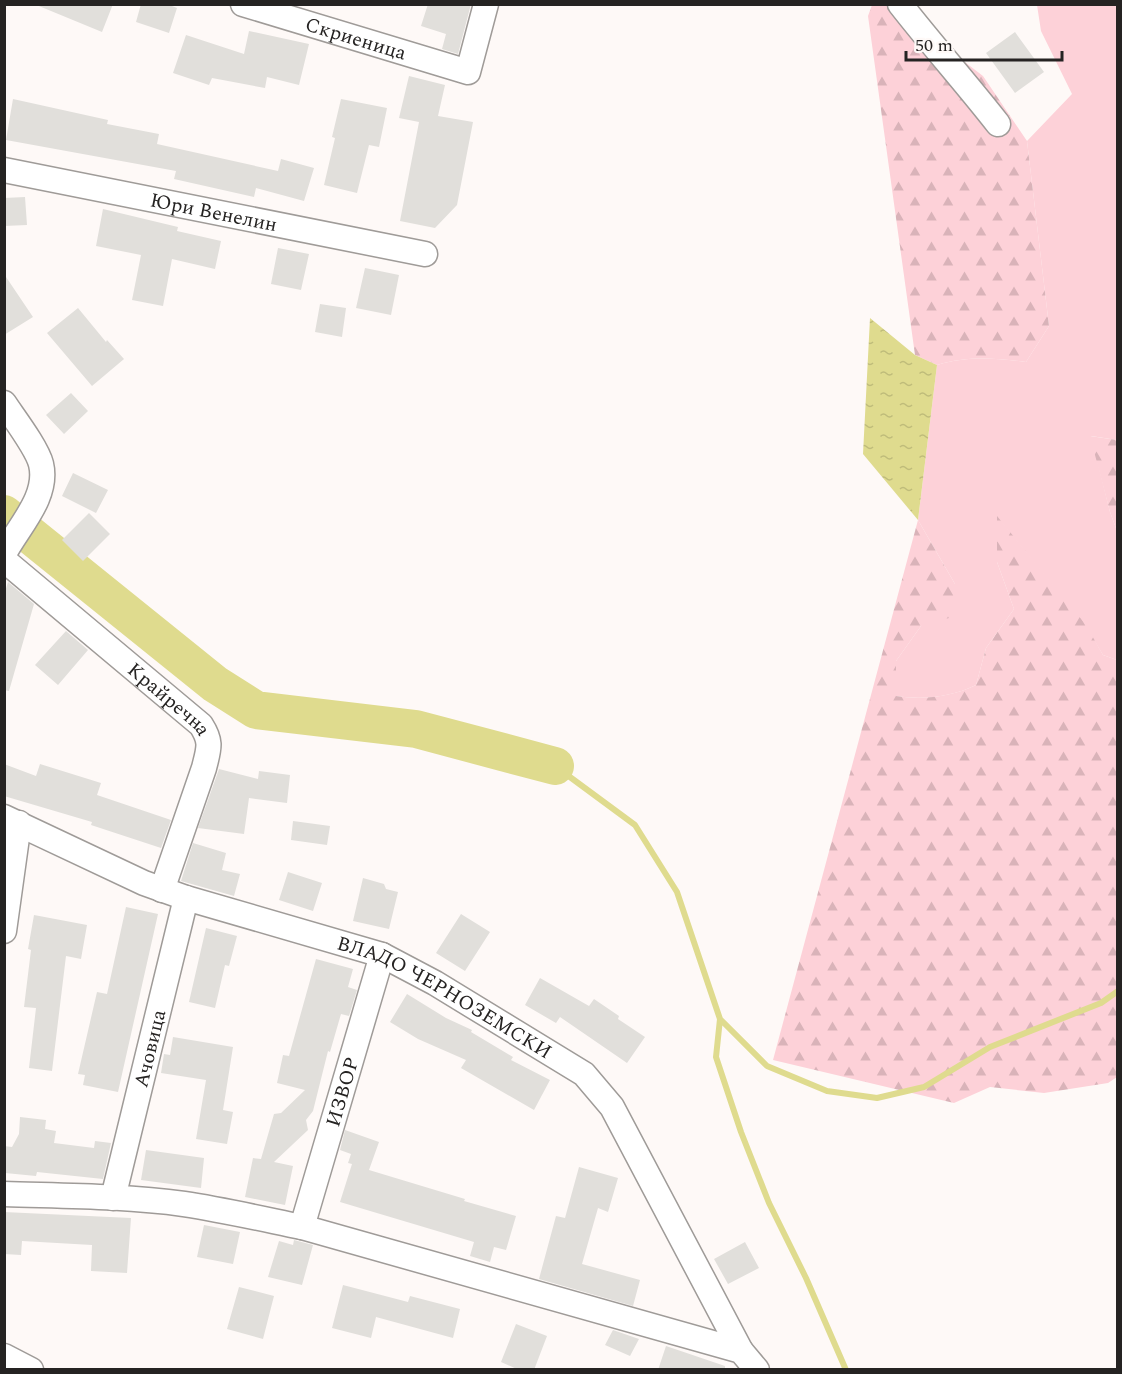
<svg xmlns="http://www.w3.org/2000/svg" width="1122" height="1374" font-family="Spectral,serif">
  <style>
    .green { fill: #fdd1d8 }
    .forest { fill: url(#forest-firs) }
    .water { fill: url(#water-ripples) }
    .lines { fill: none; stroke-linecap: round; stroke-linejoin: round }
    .stream { stroke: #dfdb8e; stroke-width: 6 }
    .river { stroke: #dfdb8e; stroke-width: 38 }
    .building { fill: #e1dfdb }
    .street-casing { stroke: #9f9b98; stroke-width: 27 }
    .street { stroke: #fff; stroke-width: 24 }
    .labels { text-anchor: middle; stroke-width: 4.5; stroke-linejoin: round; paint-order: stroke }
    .street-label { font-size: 20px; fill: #252322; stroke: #fef9f7 }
  </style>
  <defs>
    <pattern id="forest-firs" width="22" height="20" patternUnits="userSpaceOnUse" patternTransform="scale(1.5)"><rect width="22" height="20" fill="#fdd1d8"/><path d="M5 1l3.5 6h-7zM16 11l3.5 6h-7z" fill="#d9b3b9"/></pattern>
    <pattern id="water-ripples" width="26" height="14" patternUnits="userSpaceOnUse" patternTransform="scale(1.5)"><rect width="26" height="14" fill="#dfdb8e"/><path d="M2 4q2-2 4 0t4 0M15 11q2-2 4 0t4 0" fill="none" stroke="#bfbc7a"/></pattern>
  </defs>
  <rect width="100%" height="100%" fill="#fef9f7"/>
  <path class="green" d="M1037,5H1117V440L1091,436L1110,512L1117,531V660L1103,655L1085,625L997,517V562L1014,609L986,648L976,685C952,697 923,700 896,696V661L921,626L955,584L918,520L937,365C967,356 995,358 1026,362L1049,326L1027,141L1072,94L1041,31Z"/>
  <path class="forest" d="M872,5H897L902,14L983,76L1027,141L1049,326L1026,362C995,358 967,356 937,365L915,355L868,16Z
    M1090,436L1117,440V531L1110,512Z
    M997,516L1086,625L1103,655L1117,660V1077L1108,1083L1044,1093L990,1087L954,1103L773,1060L918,520L955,584L956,616L921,626L896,661V696C922,700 952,697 976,685L986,648L1014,609L997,562Z"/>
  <path class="water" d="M870,318L915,355L937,365L918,520L863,454Z"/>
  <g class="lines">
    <path class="stream" d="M555,766L635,825L677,892L720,1019L767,1066L827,1091L877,1098L924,1087L990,1047L1101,1003L1118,991
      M720,1019L716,1057L741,1132L769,1203L806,1278L846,1370"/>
    <path class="river" d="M4,514L215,684L256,710L416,729L555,766"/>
  </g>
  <path class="building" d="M34,4H113L102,32Z
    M141,4H167L177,8L169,33L136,22Z
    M428,4H471L458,54L442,49L446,34L421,26Z
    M249,31L309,44L299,85L267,77L265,88L212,78L209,85L173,73L186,35L244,54Z
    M1015,32L1044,72L1015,93L986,53Z
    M409,76L445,85L438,116L473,122L457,205L435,228L400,221L419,122L399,118Z
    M13,99L108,120L107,124L159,134L157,144L278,171L281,159L314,168L304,201L256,188L254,197L174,179L176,171L6,140Z
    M341,99L387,108L379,147L369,145L357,193L324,185L335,138L332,137Z
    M25,197L27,225L4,226V198Z
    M103,209L178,227L177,231L221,241L215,269L172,259L163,306L132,300L141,255L96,246Z
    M278,248L309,254L301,290L271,284Z
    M365,268L399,275L391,315L356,308Z
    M4,274L33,317L4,335Z
    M320,304L346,308L342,337L315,332Z
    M78,308L106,342L107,340L124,359L92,386L47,333Z
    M71,393L88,411L64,434L46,415Z
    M73,473L108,490L96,513L62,496Z
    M89,513L110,534L83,561L62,540Z
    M8,582L34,604L9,691L4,690V595Z
    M66,631L88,650L58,685L35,665Z
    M4,764L36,776L40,764L101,783L97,795L171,820L161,848L91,825L92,822L4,796Z
    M219,769L258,779L259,771L290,775L287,803L249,798L244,834L198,828Z
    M293,821L330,826L327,845L291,840Z
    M193,843L226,853L222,870L240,874L234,896L181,881Z
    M288,872L322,883L313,911L279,900Z
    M363,878L384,884L386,889L398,892L389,929L353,921Z
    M126,907L158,914L118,1092L83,1085L85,1075L78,1074L97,992L107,994Z
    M461,914L490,932L465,971L436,953Z
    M34,915L87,925L81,959L66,956L52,1071L29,1068L36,1008L24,1007L31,950L28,949Z
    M206,928L237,936L229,966L225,965L215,1008L189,1002Z
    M316,959L353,969L348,987L357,990L349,1016L341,1014L330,1052L328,1051L313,1111L306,1120L308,1130L274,1162L293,1166L285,1205L245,1197L253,1158L261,1159L274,1114L281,1113L305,1090L277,1083L283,1055L289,1056Z
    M540,978L589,1006L594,999L619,1016L618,1019L645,1037L627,1063L560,1017L556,1023L525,1005Z
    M407,994L446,1018L472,1030L471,1032L513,1057L511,1060L550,1080L534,1110L461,1068L466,1060L418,1039L390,1022Z
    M173,1037L233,1047L223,1110L233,1112L227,1144L196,1139L206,1080L161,1073L164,1054L170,1055Z
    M20,1117L46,1120L45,1129L56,1131L54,1143L94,1148L95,1141L111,1143L103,1179L37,1172L36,1176L5,1173L4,1146L12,1147L19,1134Z
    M345,1130L379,1142L369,1170L465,1199L464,1201L516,1216L506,1250L494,1247L490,1262L470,1256L474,1242L340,1202L352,1164L348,1163L351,1154L340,1150Z
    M146,1150L204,1158L201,1188L141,1180Z
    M579,1167L618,1178L608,1212L598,1208L582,1264L640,1280L633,1306L539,1279L556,1216L565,1218Z
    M4,1212L131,1218L127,1273L91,1271L92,1245L22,1241L21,1255L4,1254Z
    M204,1225L240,1232L233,1264L197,1257Z
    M294,1240L313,1245L302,1285L268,1277L279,1241L293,1245Z
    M745,1242L759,1268L728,1284L714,1259Z
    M343,1285L408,1302L410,1296L460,1309L453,1338L376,1317L371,1338L332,1328Z
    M239,1287L274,1296L263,1339L227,1329Z
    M516,1324L547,1336L534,1370H519L501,1362Z
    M613,1330L639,1339L630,1356L605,1345Z
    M666,1346L725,1366V1370H658Z"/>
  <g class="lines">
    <defs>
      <g id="street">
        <path id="s1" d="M243,4L468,72L486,4"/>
        <path d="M900,4C932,45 966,83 998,124"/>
        <path id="s2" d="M4,170L425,254"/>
        <path d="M4,403C14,418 37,448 41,464C49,497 18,527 4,554"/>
        <path id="s3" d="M4,560L201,725C212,742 209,748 204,768L162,890"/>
        <path id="s4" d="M4,817L144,883L186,898L382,955L435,983L584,1074L612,1107L741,1351"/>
        <path d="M4,931L19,823"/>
        <path d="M4,1194C64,1196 125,1196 184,1204C224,1210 263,1219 302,1227L741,1351L757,1370"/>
        <path id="s5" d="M113,1198L186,898"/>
        <path id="s6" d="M302,1227L382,955"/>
        <path d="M4,1356L31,1370"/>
      </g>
    </defs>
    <use href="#street" class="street-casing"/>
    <use href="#street" class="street"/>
  </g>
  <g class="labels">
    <g class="street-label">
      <text dy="7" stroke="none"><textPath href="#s1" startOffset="118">Скриеница</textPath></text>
      <text dy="7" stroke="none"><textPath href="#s2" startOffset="214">Юри Венелин</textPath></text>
      <text dy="7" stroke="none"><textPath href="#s3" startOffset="216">Крайречна</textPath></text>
      <text dy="7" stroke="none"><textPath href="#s4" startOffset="478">ВЛАДО ЧЕРНОЗЕМСКИ</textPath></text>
      <text dy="7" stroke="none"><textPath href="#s5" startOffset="154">Ачовица</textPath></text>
      <text dy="7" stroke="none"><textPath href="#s6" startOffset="141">ИЗВОР</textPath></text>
    </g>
  </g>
  <rect width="1122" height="1374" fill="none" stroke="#252322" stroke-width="12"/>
  <path d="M906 51v9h156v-9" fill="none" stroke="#252322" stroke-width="3"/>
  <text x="915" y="51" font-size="18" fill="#252322" stroke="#fef9f7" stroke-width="4.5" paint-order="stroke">50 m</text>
</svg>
